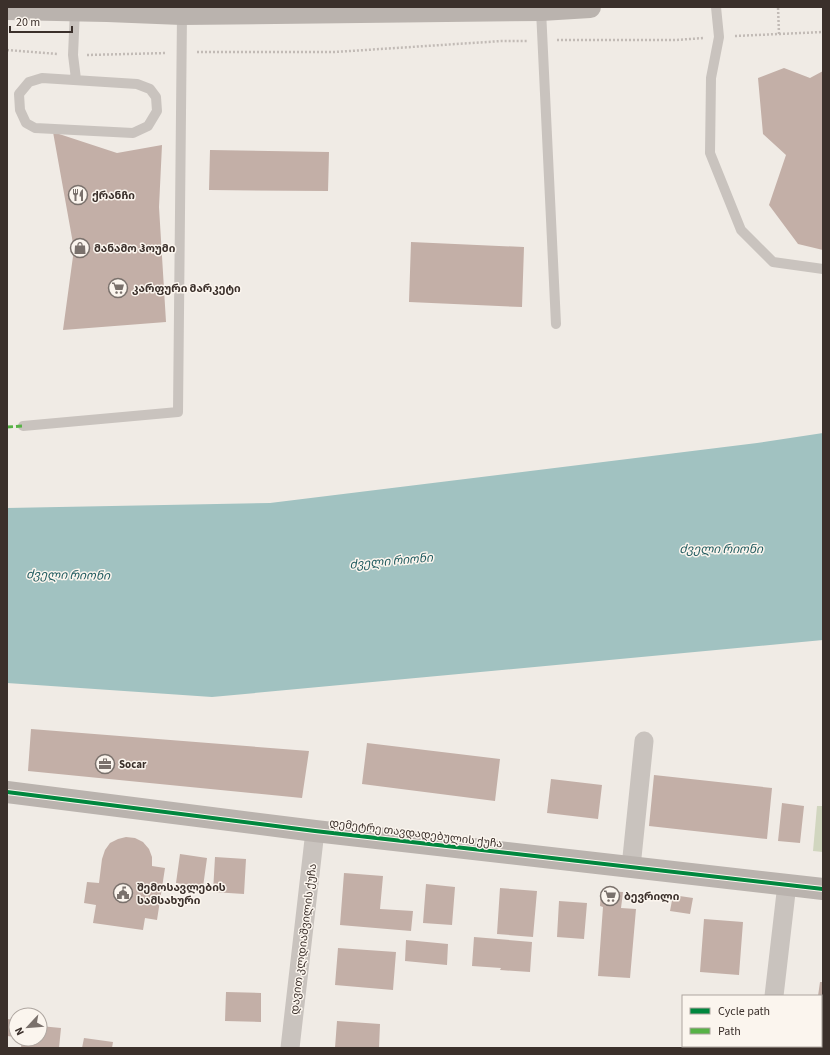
<svg xmlns="http://www.w3.org/2000/svg" width="830" height="1055" font-family="'Source Sans 3','Noto Sans Georgian',sans-serif">
  <style>
    .green { fill: #d1d6bf }
    .water { fill: #a1c2c1 }
    .building { fill: #c3afa7 }
    .lines { fill: none; stroke-linecap: round; stroke-linejoin: round }
    .path { stroke: #c2bbb6; stroke-width: 2.5; stroke-dasharray: 2 2; stroke-linecap: butt }
    .lane { stroke: #c9c3be; stroke-width: 10 }
    .street { stroke: #c9c3be; stroke-width: 19 }
    .secondary { stroke: #bab3ae; stroke-width: 22 }
    .quiet { stroke: #57b246; stroke-width: 3; stroke-dasharray: 6 3; stroke-linecap: butt }
    .cycleway-casing { stroke: #fbf5ee; stroke-width: 6 }
    .cycleway { stroke: #00873e; stroke-width: 4 }
    .labels { text-anchor: middle; stroke-width: 3; stroke-linejoin: round; paint-order: stroke }
    .poi-label { font-size: 11px; font-weight: bold; fill: #3b302b; stroke: #fbf5ee; text-anchor: start }
    .street-label { font-size: 11px; fill: #3b302b; stroke: #fbf5ee }
    .water-label { font-size: 12px; font-style: italic; fill: #1f5a5e; stroke: #fbf5ee }
  </style>
  <rect width="100%" height="100%" fill="#f0ebe5"/>
  <path class="green" d="M817,806H823V852L813,851Z"/>
  <path class="water" d="M823,433V640L212,697L7,683V508L270,503L757,443Z"/>
  <path class="building" d="M784,68L810,78L823,71V250L798,244L769,205L786,155L763,134L758,78Z
    M53,132L117,153L162,145L159,207L166,322L63,330L74,249Z
    M210,150L329,152L328,191L209,190Z
    M411,242L524,247L522,307L409,302Z
    M31,729L309,751L302,798L28,771Z
    M367,743L500,759L495,801L362,784Z
    M654,775L772,788L767,839L649,826Z
    M551,779L602,785L598,819L547,813Z
    M782,803L804,806L800,843L778,841Z
    M126,837L135,838L143,842L149,849L152,857V866L165,868L157,920L145,918L143,930L93,923L96,905L84,903L87,882L99,883L102,859L105,850L110,843L118,839Z
    M180,854L207,858L203,887L176,883Z
    M215,857L246,859L244,894L213,892Z
    M344,873L383,876L380,909L413,911L411,931L340,925Z
    M426,884L455,887L452,925L423,923Z
    M500,888L537,891L533,937L497,934Z
    M601,891L623,892L621,908L636,909L630,978L598,976L603,907L600,906Z
    M673,895L693,898L690,914L670,911Z
    M559,901L587,903L584,939L557,937Z
    M704,919L743,922L739,975L700,972Z
    M474,937L532,942L530,972L500,970L501,968L472,966Z
    M406,940L448,944L447,965L405,961Z
    M338,948L396,952L393,990L335,985Z
    M820,982H823V1013H821V996H818Z
    M226,992L261,993V1022L225,1021Z
    M821,1018H823V1048H808V1046H821Z
    M7,1019L16,1020V1037L7,1036Z
    M337,1021L380,1024L379,1048H335Z
    M40,1026L61,1028L59,1048H21L22,1039H40Z
    M84,1038L113,1042L112,1048H82Z"/>
  <g class="lines">
    <path class="path" d="M779,34L823,32
      M735,36L779,34L778,7
      M557,40H676L704,38
      M7,50L58,54
      M197,52H335L502,41H528
      M87,55L166,53"/>
    <path class="lane" d="M716,7L719,37L711,78L710,153L741,230L773,262L823,269
      M75,10L73,55L76,79
      M541,10L556,324
      M42,78L137,84L150,89L156,97L157,111L148,126L133,133L35,128L26,123L20,110L19,94L29,82Z
      M23,426L178,412L182,14"/>
    <path class="street" d="M631,867L644,741
      M774,996L787,884
      M290,1048L315,831
      M768,1048V1046"/>
    <path class="secondary" d="M7,9L107,11L182,14L541,10L590,7
      M7,792L315,831L823,889"/>
    <path class="quiet" d="M7,427L23,426"/>
    <defs>
      <path id="cycleway" d="M7,792L315,831L823,889"/>
    </defs>
    <use href="#cycleway" class="cycleway-casing"/>
    <use href="#cycleway" class="cycleway"/>
  </g>
  <defs>
    <symbol id="restaurant-ring" viewBox="-11 -11 22 22"><circle r="9.5" fill="#fbf5ee" stroke="#7a716c" stroke-width="1.5"/><path d="M-5-6h1v4h1v-4h1v4h1v-4h1v5L-1.5 .5V6h-2V.5L-5-1ZM5-6V6H3V1.5H1.5Q1.5-4 5-6Z" fill="#7a716c"/></symbol>
    <symbol id="shop-ring" viewBox="-11 -11 22 22"><circle r="9.5" fill="#fbf5ee" stroke="#7a716c" stroke-width="1.5"/><path d="M-5-2.5h2.3a2.7 3.5 0 0 1 5.4 0H5L5.5 6h-11ZM-1.5-2.5h3a1.5 2.3 0 0 0-3 0Z" fill="#7a716c"/></symbol>
    <symbol id="supermarket-ring" viewBox="-11 -11 22 22"><circle r="9.5" fill="#fbf5ee" stroke="#7a716c" stroke-width="1.5"/><path d="M-6-5.5h2.5l.6 2H6L4.5 2H-2.5L-4.4-4H-6ZM-1.5 3.2a1.3 1.3 0 1 0 .1 0ZM3 3.2a1.3 1.3 0 1 0 .1 0Z" fill="#7a716c"/></symbol>
    <symbol id="office-ring" viewBox="-11 -11 22 22"><circle r="9.5" fill="#fbf5ee" stroke="#7a716c" stroke-width="1.5"/><path d="M-6-3h4V-5.5h4V-3h4V5H-6ZM-1-4.5V-3h2v-1.5ZM-6 0V1H6V0Z" fill="#7a716c"/></symbol>
    <symbol id="civic-ring" viewBox="-11 -11 22 22"><circle r="9.5" fill="#fbf5ee" stroke="#7a716c" stroke-width="1.5"/><path d="M-.6-6.5H3V-4.5H.6V-3L4-1V1h2V6H-6V1h2V-1L-.6-3ZM-1.2 2.5V6h2.4V2.5Z" fill="#7a716c"/></symbol>
  </defs>
  <g fill-rule="evenodd">
    <use href="#restaurant-ring" x="67" y="184" width="22" height="22"/>
    <use href="#shop-ring" x="69" y="237" width="22" height="22"/>
    <use href="#supermarket-ring" x="107" y="277" width="22" height="22"/>
    <use href="#office-ring" x="94" y="753" width="22" height="22"/>
    <use href="#civic-ring" x="112" y="882" width="22" height="22"/>
    <use href="#supermarket-ring" x="599" y="885" width="22" height="22"/>
  </g>
  <g class="labels">
    <g class="poi-label">
      <text x="92" y="199">ქრანჩი</text>
      <text x="94" y="252">მანამო ჰოუმი</text>
      <text x="132" y="292">კარფური მარკეტი</text>
      <text x="119" y="768">Socar</text>
      <text x="137" y="891">შემოსავლების<tspan x="137" dy="13">სამსახური</tspan></text>
      <text x="624" y="900">ბევრილი</text>
    </g>
    <g class="street-label">
      <text transform="translate(416 833) rotate(7)" y="4">დემეტრე თავდადებულის ქუჩა</text>
      <text transform="translate(303 939) rotate(-83)" y="4">დავით კლდიაშვილის ქუჩა</text>
    </g>
    <g class="water-label">
      <text x="721" y="553">ძველი რიონი</text>
      <text transform="translate(391 561) rotate(-5)" y="4">ძველი რიონი</text>
      <text transform="translate(68 575) rotate(1)" y="4">ძველი რიონი</text>
    </g>
  </g>
  <rect width="830" height="1055" fill="none" stroke="#3b302b" stroke-width="16"/>
  <rect x="682" y="995" width="140" height="52" fill="#fbf5ee" stroke="#aea6a0"/>
  <rect x="690" y="1008" width="20" height="6" fill="#00873e" stroke="#aea6a0"/>
  <text x="718" y="1015" font-size="12" fill="#3b302b">Cycle path</text>
  <rect x="690" y="1028" width="20" height="6" fill="#57b246" stroke="#aea6a0"/>
  <text x="718" y="1035" font-size="12" fill="#3b302b">Path</text>
  <g transform="translate(28 1027) rotate(244)"><circle r="19" fill="#fbf5ee" stroke="#aea6a0"/>
  <path d="M0-3L7 15L0 10L-7 15Z" fill="#7a716c"/>
  <text y="-6" font-size="11" font-weight="bold" text-anchor="middle" fill="#3b302b">N</text>
  </g>
  <path d="M10 26v6h62v-6" fill="none" stroke="#3b302b" stroke-width="2"/>
  <text x="16" y="26" font-size="12" fill="#3b302b" stroke="#fbf5ee" stroke-width="3" paint-order="stroke">20 m</text>
</svg>
